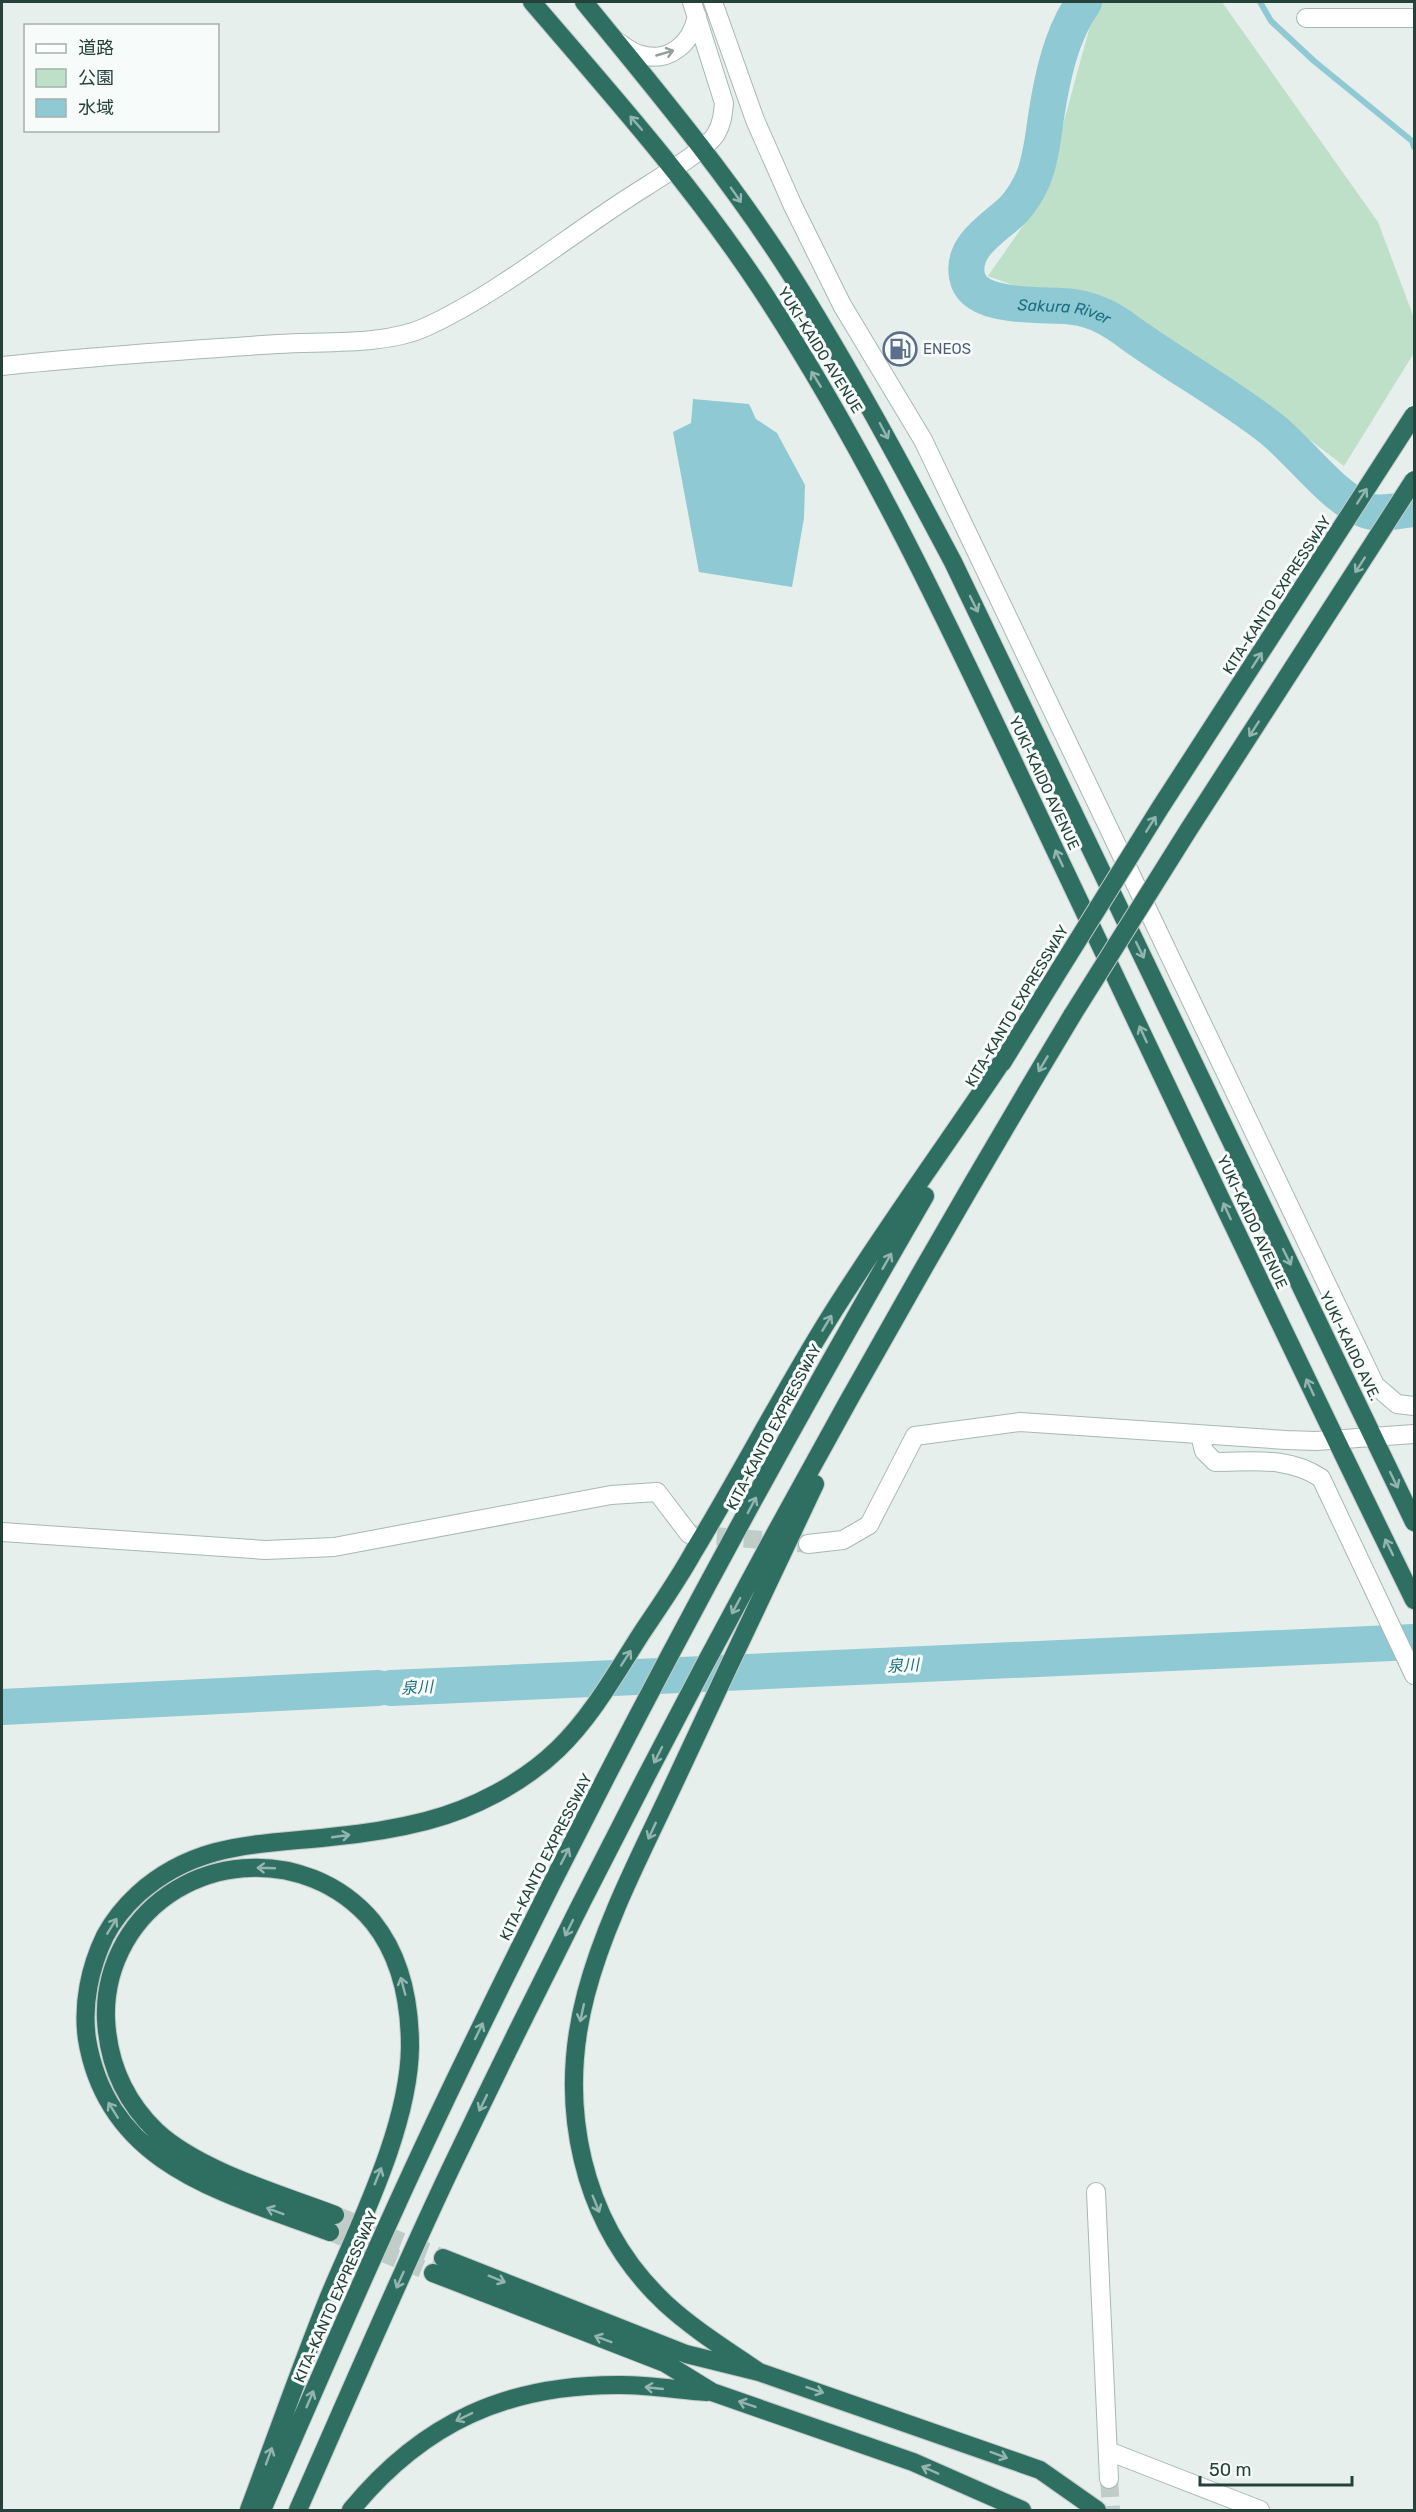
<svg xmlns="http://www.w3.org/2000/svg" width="1416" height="2512" font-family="Rubik,'Noto Sans JP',sans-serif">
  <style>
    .green { fill: #bfe0c8 }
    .water { fill: #8ec9d4 }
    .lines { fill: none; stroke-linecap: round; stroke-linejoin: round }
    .stream { stroke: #8ec9d4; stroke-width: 6 }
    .river { stroke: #8ec9d4; stroke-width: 36 }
    .minor-tunnel { stroke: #bfccc8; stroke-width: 18; stroke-dasharray: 18 9; stroke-linecap: butt }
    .highway-tunnel { stroke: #bfccc8; stroke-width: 18; stroke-dasharray: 18 9; stroke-linecap: butt }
    .minor-casing { stroke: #a8b8b2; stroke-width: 20 }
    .highway-casing { stroke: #c2cac8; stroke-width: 20 }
    .minor { stroke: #fff; stroke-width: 18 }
    .highway { stroke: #2f6f62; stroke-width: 18 }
    .highway-bridge-casing { stroke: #c2cac8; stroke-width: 20; stroke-linecap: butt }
    .highway-bridge { stroke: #2f6f62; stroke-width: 18 }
    .oneway { stroke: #92a09c }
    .oneway2 { stroke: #93b5ae }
    .labels { text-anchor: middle; stroke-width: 6; stroke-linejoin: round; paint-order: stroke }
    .service-label { font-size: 15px; fill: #4e5e75; stroke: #f7fbf9; text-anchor: start }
    .street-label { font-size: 15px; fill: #24423a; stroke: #f7fbf9 }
    .water-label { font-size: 16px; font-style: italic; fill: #1c6f80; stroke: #f7fbf9 }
  </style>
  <rect width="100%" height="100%" fill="#e6efeb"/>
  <path class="green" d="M1102,2H1222L1378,222L1414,318V353L1344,466L1218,370L1084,293L1019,287L988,276L1043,197L1095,8Z"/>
  <path class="water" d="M693,399L749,404L756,419L777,433L805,485L804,518L792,587L699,572L673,432L691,423Z"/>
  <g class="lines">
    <path class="stream" d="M1260,2L1271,21L1314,61L1412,141L1414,147"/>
    <g class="river">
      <path id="s1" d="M1084,2C1061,34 1052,78 1046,117C1043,138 1041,159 1033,179C1028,190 1022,200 1014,209C995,228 961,245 967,276C973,312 1048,303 1073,307C1096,310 1113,320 1130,333C1176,366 1225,393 1269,427C1299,450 1332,497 1365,510C1379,516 1399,510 1414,509"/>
      <path d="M391,1688L1414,1642"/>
      <path d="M2,1707L378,1688"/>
    </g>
    <path class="minor-tunnel" d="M690,1534L808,1544
      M1109,2479L1111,2510"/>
    <path class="highway-tunnel" d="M335,2215L443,2258
      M330,2232L433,2273"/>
    <defs>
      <path id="minor" d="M713,2L755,120L793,206L842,305L923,440L1375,1385L1397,1404L1414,1406
        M1306,18H1414
        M618,42C624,46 631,52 638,54C668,64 691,45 697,16
        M2,366C93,356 185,350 278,344C323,341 384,346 426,327C497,294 559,243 625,200C644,187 706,151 716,134C722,124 723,114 724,103L692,2
        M1200,1435L1204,1451L1215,1462C1254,1462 1287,1456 1321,1478L1414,1675
        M2,1532L266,1550L334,1547L611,1495L657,1492L689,1534
        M808,1544L843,1540L869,1525L915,1436L1020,1422L1286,1440L1316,1441L1414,1434
        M1096,2192L1109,2479
        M1108,2451L1260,2510"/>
      <path id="highway" d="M532,2C612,95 693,186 761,289C878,467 965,660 1056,852C1175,1102 1292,1352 1414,1600
        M584,2C656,90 729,177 790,273C849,367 901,464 953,562L1414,1522
        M1002,1063L1053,980
        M330,2232C226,2193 108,2167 87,2039C82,2004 90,1967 105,1936C114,1919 125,1906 138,1894C196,1842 257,1845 330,1837C362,1834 395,1829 426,1821C473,1809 523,1783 558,1749C592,1716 616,1673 641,1634C659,1607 678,1580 694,1551C740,1475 781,1396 828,1320C884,1230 948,1143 1007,1054
        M443,2258L686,2354L759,2372L1040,2470L1097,2510
        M433,2273L665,2363L712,2392L913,2462L1022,2510
        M759,2372C727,2350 693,2329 665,2303C580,2223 557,2104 586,1994C604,1925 640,1856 670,1792C718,1689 766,1587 815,1484
        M249,2510C275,2440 300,2369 328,2299C359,2225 409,2127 410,2047C410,2004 401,1957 373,1922C306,1842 177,1852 125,1942C112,1965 105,1992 106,2019C108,2062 124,2100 156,2131C199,2171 280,2194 335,2215
        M262,2510C330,2354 397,2198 472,2045C612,1756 764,1473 925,1196
        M298,2510C348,2397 397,2282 450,2170C639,1775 847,1389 1073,1014
        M351,2510C423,2422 508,2384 621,2385C649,2385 679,2390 707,2392"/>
    </defs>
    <use href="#minor" class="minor-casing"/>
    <use href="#highway" class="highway-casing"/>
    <use href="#minor" class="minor"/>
    <use href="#highway" class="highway"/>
    <defs>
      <path id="highway-bridge" d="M1053,980L1160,808L1414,415
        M1073,1014L1189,829L1414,480"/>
    </defs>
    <use href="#highway-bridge" class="highway-bridge-casing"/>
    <use href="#highway-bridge" class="highway-bridge"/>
  </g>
  <defs><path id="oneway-shaft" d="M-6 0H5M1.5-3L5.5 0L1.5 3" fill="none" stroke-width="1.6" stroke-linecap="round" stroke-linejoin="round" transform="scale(1.5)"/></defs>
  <use class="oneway" href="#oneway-shaft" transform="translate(665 53) rotate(-16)"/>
  <g class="oneway2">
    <use href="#oneway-shaft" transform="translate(636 123) rotate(-131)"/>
    <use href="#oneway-shaft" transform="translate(736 195) rotate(55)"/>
    <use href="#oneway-shaft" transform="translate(816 379) rotate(-122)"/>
    <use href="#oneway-shaft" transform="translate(884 431) rotate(62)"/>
    <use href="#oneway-shaft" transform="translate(1362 496) rotate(-57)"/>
    <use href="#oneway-shaft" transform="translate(1360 565) rotate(123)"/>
    <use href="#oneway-shaft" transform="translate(974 604) rotate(64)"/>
    <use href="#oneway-shaft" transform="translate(1257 660) rotate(-57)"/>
    <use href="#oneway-shaft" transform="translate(1254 729) rotate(123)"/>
    <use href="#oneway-shaft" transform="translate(1151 824) rotate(-58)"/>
    <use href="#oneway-shaft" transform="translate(1059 858) rotate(-115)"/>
    <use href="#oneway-shaft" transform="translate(1140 950) rotate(64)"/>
    <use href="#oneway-shaft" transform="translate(1143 1034) rotate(-115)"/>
    <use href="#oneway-shaft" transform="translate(1043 1064) rotate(121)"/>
    <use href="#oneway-shaft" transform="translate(1227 1211) rotate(-115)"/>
    <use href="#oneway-shaft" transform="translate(1287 1257) rotate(64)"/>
    <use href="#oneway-shaft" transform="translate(887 1261) rotate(-60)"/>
    <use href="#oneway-shaft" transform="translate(827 1323) rotate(-59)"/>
    <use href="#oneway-shaft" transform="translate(1310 1387) rotate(-115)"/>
    <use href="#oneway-shaft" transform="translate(1394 1480) rotate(64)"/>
    <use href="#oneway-shaft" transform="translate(752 1505) rotate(-62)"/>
    <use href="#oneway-shaft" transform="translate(1389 1547) rotate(-116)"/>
    <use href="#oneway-shaft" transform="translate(736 1606) rotate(118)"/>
    <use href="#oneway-shaft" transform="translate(626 1658) rotate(-57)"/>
    <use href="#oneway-shaft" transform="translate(658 1755) rotate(117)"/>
    <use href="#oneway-shaft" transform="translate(652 1831) rotate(115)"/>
    <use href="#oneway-shaft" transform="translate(341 1836) rotate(-8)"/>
    <use href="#oneway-shaft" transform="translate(565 1856) rotate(-63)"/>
    <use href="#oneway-shaft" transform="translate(266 1868) rotate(-178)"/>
    <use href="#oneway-shaft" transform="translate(112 1926) rotate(-58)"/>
    <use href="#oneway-shaft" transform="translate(569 1928) rotate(116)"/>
    <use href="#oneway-shaft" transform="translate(403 1986) rotate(-105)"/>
    <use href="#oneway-shaft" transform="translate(582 2013) rotate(102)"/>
    <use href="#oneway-shaft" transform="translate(479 2031) rotate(-64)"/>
    <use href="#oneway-shaft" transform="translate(483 2103) rotate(116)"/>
    <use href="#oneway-shaft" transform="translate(113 2110) rotate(-122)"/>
    <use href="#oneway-shaft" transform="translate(378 2176) rotate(-68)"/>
    <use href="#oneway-shaft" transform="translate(596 2204) rotate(68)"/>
    <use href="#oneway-shaft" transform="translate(275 2211) rotate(-159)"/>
    <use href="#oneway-shaft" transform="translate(497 2279) rotate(22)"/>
    <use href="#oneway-shaft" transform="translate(400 2280) rotate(114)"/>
    <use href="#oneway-shaft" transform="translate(603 2339) rotate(-159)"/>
    <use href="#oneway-shaft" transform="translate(654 2388) rotate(-174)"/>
    <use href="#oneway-shaft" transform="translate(815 2390) rotate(19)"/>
    <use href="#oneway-shaft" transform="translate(310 2399) rotate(-67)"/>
    <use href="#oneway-shaft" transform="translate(747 2404) rotate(-161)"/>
    <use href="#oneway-shaft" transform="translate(464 2417) rotate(154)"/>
    <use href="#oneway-shaft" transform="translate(999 2455) rotate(20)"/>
    <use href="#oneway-shaft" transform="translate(269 2456) rotate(-70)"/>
    <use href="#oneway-shaft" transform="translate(930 2470) rotate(-156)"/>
  </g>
  <defs>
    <symbol id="fuel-ring" viewBox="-11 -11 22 22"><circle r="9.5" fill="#f7fbf9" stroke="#5c6f8a" stroke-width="1.5"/><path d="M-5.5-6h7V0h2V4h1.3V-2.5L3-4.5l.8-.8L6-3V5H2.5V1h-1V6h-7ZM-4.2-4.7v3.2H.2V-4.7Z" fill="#5c6f8a"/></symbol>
  </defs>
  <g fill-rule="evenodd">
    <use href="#fuel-ring" x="881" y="330" width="38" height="38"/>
  </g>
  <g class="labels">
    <g class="service-label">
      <text x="923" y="354">ENEOS</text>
    </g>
    <g class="street-label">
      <text transform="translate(820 350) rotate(58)" y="5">YUKI-KAIDO AVENUE</text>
      <text transform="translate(1277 595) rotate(-57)" y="5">KITA-KANTO EXPRESSWAY</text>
      <text transform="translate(1044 783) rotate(65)" y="5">YUKI-KAIDO AVENUE</text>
      <text transform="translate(1017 1006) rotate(-59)" y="5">KITA-KANTO EXPRESSWAY</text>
      <text transform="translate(1252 1222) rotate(65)" y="5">YUKI-KAIDO AVENUE</text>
      <text transform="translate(1350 1346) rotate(64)" y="5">YUKI-KAIDO AVE.</text>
      <text transform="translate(774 1427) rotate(-62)" y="5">KITA-KANTO EXPRESSWAY</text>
      <text transform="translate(546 1857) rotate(-63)" y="5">KITA-KANTO EXPRESSWAY</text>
      <text transform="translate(336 2297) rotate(-66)" y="5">KITA-KANTO EXPRESSWAY</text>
    </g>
    <g class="water-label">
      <text dy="6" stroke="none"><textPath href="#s1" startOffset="417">Sakura River</textPath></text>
      <text transform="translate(903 1665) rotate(-3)" y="6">泉川</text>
      <text transform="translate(417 1687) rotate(-3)" y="6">泉川</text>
    </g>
  </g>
  <rect width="1416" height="2512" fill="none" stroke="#24423a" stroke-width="6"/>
  <rect x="24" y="24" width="195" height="108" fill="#f7fbf9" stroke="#a3b1ad" stroke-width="1.5"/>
  <rect x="36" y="44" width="30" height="9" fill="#ffffff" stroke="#a3b1ad" stroke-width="1.5"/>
  <text x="78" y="54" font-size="18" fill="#24423a">道路</text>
  <rect x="36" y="69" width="30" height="18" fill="#bfe0c8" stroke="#a3b1ad" stroke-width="1.5"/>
  <text x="78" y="84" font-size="18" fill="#24423a">公園</text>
  <rect x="36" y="99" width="30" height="18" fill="#8ec9d4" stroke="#a3b1ad" stroke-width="1.5"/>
  <text x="78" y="114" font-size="18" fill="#24423a">水域</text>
  <path d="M1200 2476v9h152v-9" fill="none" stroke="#24423a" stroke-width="3"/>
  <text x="1209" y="2476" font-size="18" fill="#24423a" stroke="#f7fbf9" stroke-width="4.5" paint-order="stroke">50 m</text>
</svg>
